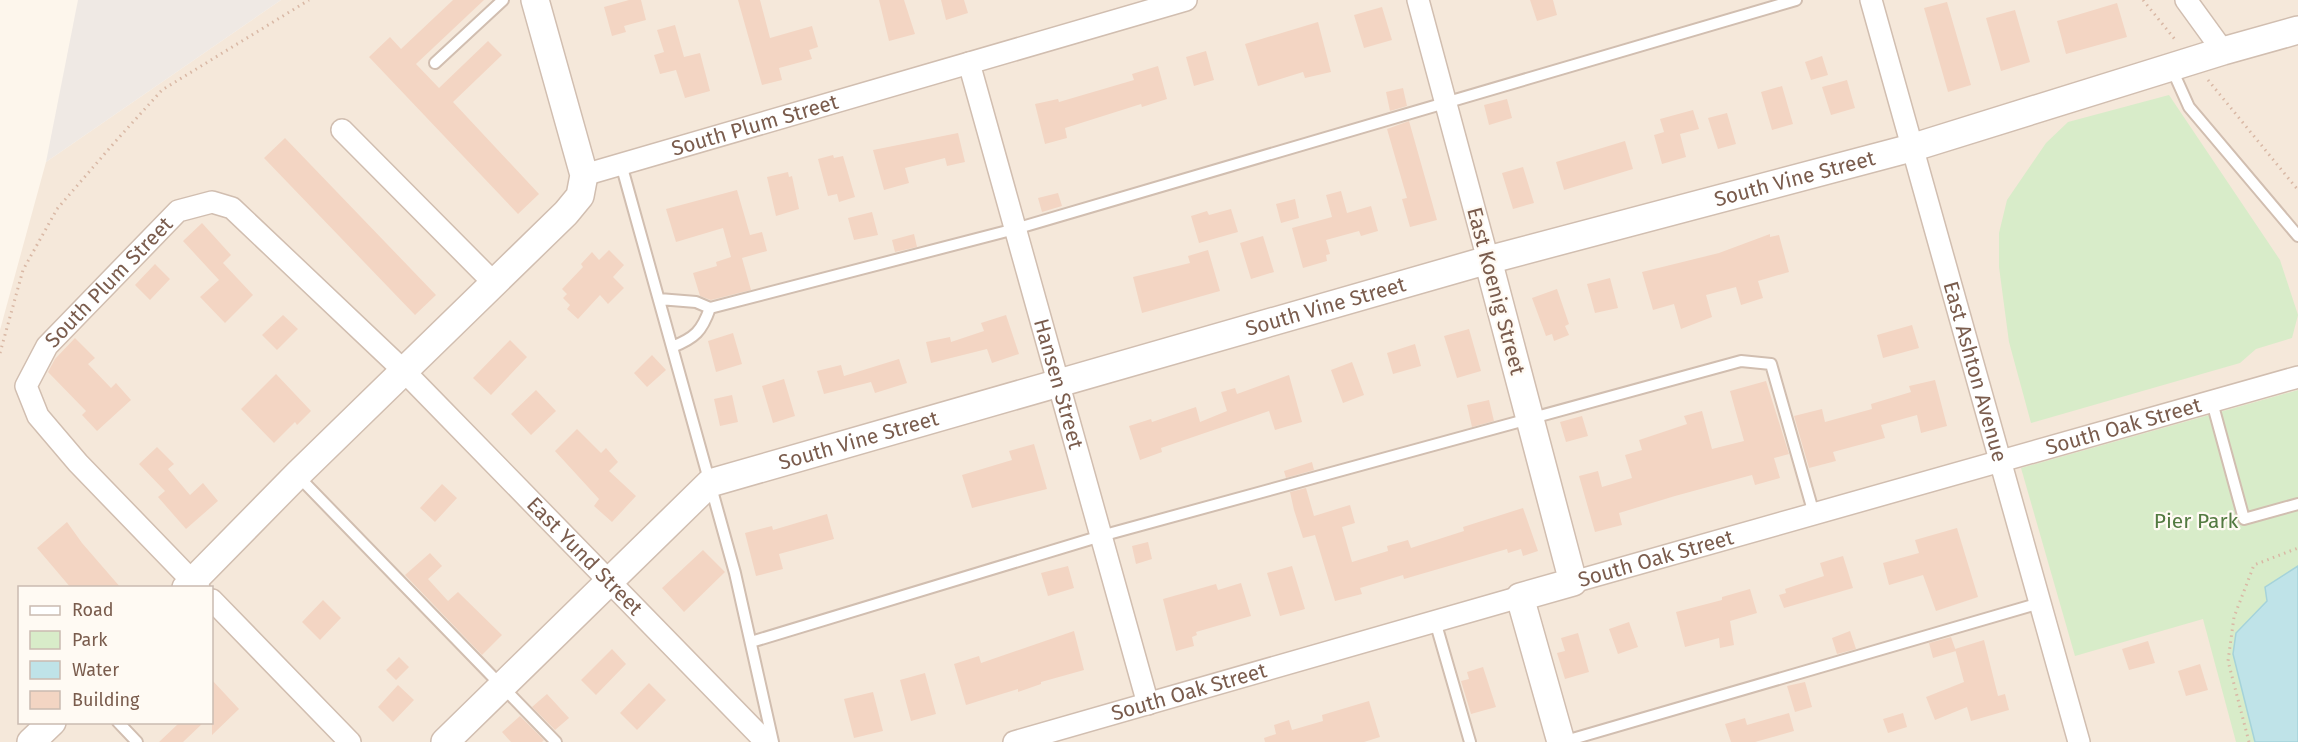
<svg xmlns="http://www.w3.org/2000/svg" width="2298" height="742" font-family="'Fira Sans',sans-serif">
  <style>
    .residential { fill: #f5e8da; fill-rule: evenodd }
    .industrial { fill: #efe9e4 }
    .green { fill: #d8ecc9 }
    .water { fill: #bfe3e8; stroke: #a5d3da; stroke-width: 1.5 }
    .building { fill: #f3d5c3 }
    .lines { fill: none; stroke-linecap: round; stroke-linejoin: round }
    .service-casing { stroke: #d1beb0; stroke-width: 14 }
    .minor-casing { stroke: #d1beb0; stroke-width: 24 }
    .tertiary-casing { stroke: #d1beb0; stroke-width: 30 }
    .path { stroke: #d9b8a5; stroke-width: 3; stroke-dasharray: 1.5 4.5; stroke-linecap: butt }
    .service { stroke: #fff; stroke-width: 10 }
    .minor { stroke: #fff; stroke-width: 21 }
    .tertiary { stroke: #fff; stroke-width: 27 }
    .labels { text-anchor: middle; stroke-width: 4.5; stroke-linejoin: round; paint-order: stroke }
    .street-label { font-size: 21px; fill: #7a5c4d; stroke: #fffaf3 }
    .park-label { font-size: 21px; fill: #537a41; stroke: #fffaf3 }
  </style>
  <rect width="100%" height="100%" fill="#fdf6ec"/>
  <path class="residential" d="M281,0H2298V742H0V330L46,162ZM20,588H212V722H20Z"/>
  <path class="industrial" d="M78,0H281L46,162Z"/>
  <path class="green" d="M2169,95L2280,260L2298,315L2292,338L2256,349L2240,363L2031,423L2009,342L1999,267V233L2007,200L2046,143L2068,122Z
    M2298,390V742H2236L2203,619L2075,656L2021,468Z"/>
  <path class="water" d="M2298,566V742H2255L2233,654L2236,633L2267,601L2265,587Z"/>
  <path class="building" d="M453,0H484L416,64L439,88L488,41L502,55L453,102L539,194L518,214L369,57L390,37L401,49Z
    M629,0H641L646,20L624,26L626,32L612,36L604,7Z
    M738,0H760L770,38L812,26L818,47L809,50L812,59L779,68L782,80L762,85Z
    M879,0H904L915,34L889,41Z
    M941,0H964L968,13L946,20Z
    M1530,0H1553L1557,15L1537,21Z
    M1947,2L1971,85L1948,92L1924,8Z
    M2117,3L2127,37L2066,54L2057,21Z
    M1382,7L1392,40L1364,48L1354,15Z
    M2015,10L2030,62L2001,71L1986,18Z
    M1318,22L1331,72L1305,78L1303,72L1258,86L1245,44Z
    M675,25L684,57L700,53L710,91L685,98L676,70L660,74L654,55L664,52L657,30Z
    M1206,51L1214,80L1194,86L1186,57Z
    M1822,56L1828,75L1811,80L1805,62Z
    M1158,66L1167,99L1142,107L1141,104L1065,128L1067,138L1045,144L1035,104L1058,99L1059,102L1134,80L1132,74Z
    M1847,80L1855,108L1831,115L1822,87Z
    M1782,86L1793,124L1772,130L1761,92Z
    M1403,88L1407,106L1390,111L1386,92Z
    M1507,99L1512,118L1489,125L1484,105Z
    M1693,110L1699,129L1680,134L1686,157L1662,164L1654,135L1664,132L1660,119Z
    M1727,113L1736,144L1718,149L1708,118Z
    M1409,121L1437,220L1410,227L1402,199L1407,198L1387,129Z
    M958,133L965,162L947,166L945,158L905,168L909,183L884,190L873,150Z
    M285,138L436,295L415,315L264,158Z
    M1625,141L1633,169L1564,190L1556,162Z
    M833,155L834,158L843,156L855,197L839,202L837,194L828,196L818,159Z
    M1523,167L1534,203L1513,209L1502,173Z
    M788,172L789,177L792,176L799,209L776,216L767,177Z
    M737,190L750,235L762,232L767,251L742,258L751,290L711,300L700,296L693,273L717,266L716,262L731,257L723,228L676,242L666,209Z
    M1341,191L1347,213L1371,206L1378,231L1361,236L1359,231L1326,240L1330,254L1326,255L1327,261L1303,268L1292,228L1332,217L1326,195Z
    M1058,193L1062,206L1042,212L1038,198Z
    M1295,199L1299,218L1281,223L1276,204Z
    M1231,209L1238,232L1199,243L1191,216L1207,211L1209,215Z
    M872,212L878,235L854,240L848,218Z
    M202,223L231,255L223,263L253,295L225,323L200,297L219,280L183,241Z
    M914,234L917,247L895,252L892,240Z
    M1770,234V237L1779,235L1789,272L1758,281L1763,298L1741,305L1736,287L1706,295L1712,317L1681,329L1674,304L1653,310L1642,272L1719,253Z
    M1263,236L1274,272L1251,279L1240,243Z
    M609,250L624,265L613,277L624,288L608,304L600,295L578,319L567,309L570,305L563,298L567,294L562,289L583,267L581,264L592,252L599,260Z
    M1208,250L1220,291L1142,313L1133,277L1190,263L1188,256Z
    M155,264L170,279L150,300L135,285Z
    M1610,278L1618,308L1595,313L1587,284Z
    M1557,289L1569,324L1565,326L1569,335L1554,341L1552,334L1546,336L1532,298Z
    M283,315L298,329L277,350L262,335Z
    M1006,315L1019,354L992,363L987,349L931,363L926,342L950,337L951,342L984,331L981,323Z
    M1912,325L1919,348L1883,358L1877,335Z
    M1469,329L1481,371L1457,378L1444,336Z
    M733,333L742,364L716,372L708,341Z
    M75,338L95,358L88,364L111,388L116,383L131,400L97,431L82,415L86,411L48,372L55,359Z
    M510,340L527,357L491,395L473,378Z
    M1415,344L1421,366L1393,374L1387,353Z
    M652,355L666,370L647,387L634,373Z
    M899,359L907,383L875,393L871,382L824,394L817,371L841,365L844,376Z
    M1352,362L1364,395L1343,403L1331,370Z
    M276,374L311,411L297,425L295,422L274,443L241,409Z
    M1289,375L1302,422L1275,430L1269,411L1161,448L1162,452L1140,460L1129,426L1151,419L1152,422L1196,407L1200,422L1227,411L1221,392L1235,388L1237,394Z
    M784,379L795,416L773,423L762,386Z
    M1935,380L1947,426L1921,433L1917,415L1881,425L1885,438L1833,452L1836,461L1809,468L1794,416L1822,409L1825,422L1872,409L1871,404L1911,392L1909,386Z
    M1766,381L1789,454L1774,458L1780,478L1755,485L1752,475L1675,496L1619,513L1622,525L1595,532L1579,476L1598,471L1602,487L1632,478L1625,455L1642,450L1639,440L1687,424L1684,416L1702,411L1712,449L1744,441L1730,391Z
    M536,390L556,411L531,435L511,414Z
    M732,395L738,422L720,426L714,399Z
    M1489,400L1494,421L1472,427L1467,405Z
    M1582,416L1588,436L1566,442L1560,422Z
    M577,429L601,453L606,448L618,462L609,471L636,496L612,522L594,506L599,499L555,451Z
    M1034,444L1047,489L972,508L962,475L1012,460L1009,451Z
    M157,447L174,464L168,469L190,495L203,483L218,501L186,529L158,497L165,491L139,464Z
    M1312,462L1314,470L1286,478L1284,471Z
    M442,484L457,498L435,522L420,508Z
    M1306,488L1314,516L1350,505L1355,523L1342,527L1352,562L1388,551L1387,546L1408,540L1411,548L1464,531L1463,527L1523,508L1538,551L1523,556L1521,549L1508,553L1507,549L1404,579L1403,575L1360,588L1362,594L1335,601L1315,535L1303,538L1294,510L1290,492Z
    M827,514L834,539L779,554L783,569L756,576L745,533L772,526L773,530Z
    M67,522L82,543L121,588H71L37,548Z
    M1957,528L1978,597L1936,611L1923,575L1889,585L1883,563L1919,553L1915,540Z
    M1148,542L1152,559L1136,564L1132,546Z
    M703,550L725,572L684,612L662,588Z
    M430,553L442,566L428,579L448,601L458,592L502,635L482,655L405,575Z
    M1843,556L1853,588L1784,608L1779,595L1786,593L1785,589L1824,576L1820,563Z
    M1068,566L1074,588L1048,596L1041,573Z
    M1292,566L1305,609L1280,616L1267,573Z
    M1241,583L1251,616L1196,632L1197,635L1192,637L1194,646L1176,651L1163,599L1216,584L1218,590Z
    M1750,589L1757,613L1730,621L1734,645L1720,648L1719,638L1685,647L1676,612L1722,600V597Z
    M323,600L341,618L320,640L302,622Z
    M1629,622L1638,647L1618,654L1609,629Z
    M1074,631L1084,670L1041,682V684L1018,692V689L966,705L954,664L979,656L981,663Z
    M1850,631L1856,649L1837,654L1832,638Z
    M1578,633L1589,672L1565,679L1557,653L1565,651L1561,638Z
    M1951,637L1956,651L1933,658L1929,643Z
    M1984,640L1998,696L2005,694L2009,710L1971,721L1967,707L1935,720L1926,697L1964,682L1955,649Z
    M2148,641L2155,663L2129,670L2122,649Z
    M612,649L626,664L596,695L581,680Z
    M399,657L409,667L396,680L386,670Z
    M2200,664L2208,690L2186,696L2178,671Z
    M1483,667L1496,707L1471,714L1461,681L1469,679L1467,672Z
    M925,673L936,714L911,721L900,680Z
    M212,680L239,709L212,735Z
    M1805,682L1812,707L1795,712L1787,686Z
    M649,683L666,700L637,730L620,713Z
    M398,685L414,700L393,722L378,707Z
    M873,692L883,731L854,738L844,699Z
    M547,694L569,718L555,730L532,707Z
    M1369,701L1380,737L1364,742H1265L1264,738L1276,734L1274,725L1289,720L1292,730L1323,721L1322,715Z
    M1789,713L1794,731L1755,742H1731L1725,724L1745,718L1747,725Z
    M1903,713L1907,727L1888,733L1883,719Z
    M520,716L544,740L542,742H511L502,732Z
    M179,723H203L183,742H159Z"/>
  <g class="lines">
    <defs>
      <path id="service" d="M435,63L503,0
        M2171,67L2189,107L2298,236
        M621,164L735,573L773,742
        M659,299L696,302L710,308L1015,229L1796,0
        M672,347C695,338 702,331 710,308
        M2212,402L2244,519L2298,504
        M297,475L556,742
        M1435,621L1470,742
        M751,642L1101,536L1741,361L1771,364L1814,514
        M118,722L137,742
        M1562,742L2040,603"/>
      <g id="minor">
        <path d="M1418,0L1488,260"/>
        <path id="s1" d="M1871,0L2079,742"/>
        <path d="M2186,0L2223,51"/>
        <path id="s2" d="M969,63L1148,704"/>
        <path d="M342,130L494,283"/>
        <path id="s3" d="M584,175L1186,0"/>
        <path id="s4" d="M1573,582L2298,377"/>
        <path id="s5" d="M199,588L78,463L38,416L26,386L47,346L178,211L212,202L232,208L404,371L766,742"/>
        <path d="M212,600L350,742"/>
        <path id="s6" d="M1014,742L1520,597"/>
      </g>
      <g id="tertiary">
        <path d="M1488,260L1573,582L1520,597L1561,742"/>
        <path d="M186,588L297,475L566,213L580,196L584,175L535,0"/>
        <path d="M31,742L52,722"/>
        <path id="s7" d="M445,742L710,483L1488,260L1911,148L2223,51L2298,30"/>
      </g>
    </defs>
    <use href="#service" class="service-casing"/>
    <use href="#minor" class="minor-casing"/>
    <use href="#tertiary" class="tertiary-casing"/>
    <path class="path" d="M2143,0L2177,42
      M2208,80L2298,190
      M0,353L23,270L57,209L114,143L162,90L309,0
      M2249,742L2228,661L2234,617L2254,565L2298,548"/>
    <use href="#service" class="service"/>
    <use href="#minor" class="minor"/>
    <use href="#tertiary" class="tertiary"/>
  </g>
  <g class="labels">
    <g class="street-label">
      <text dy="7" stroke="none"><textPath href="#s3" startOffset="178">South Plum Street</textPath></text>
      <text dy="7" stroke="none"><textPath href="#s7" startOffset="1497">South Vine Street</textPath></text>
      <text dy="7" stroke="none"><textPath href="#s5" startOffset="402">South Plum Street</textPath></text>
      <text transform="translate(1496 291) rotate(75)" y="7">East Koenig Street</text>
      <text dy="7" stroke="none"><textPath href="#s7" startOffset="1011">South Vine Street</textPath></text>
      <text dy="7" stroke="none"><textPath href="#s1" startOffset="386">East Ashton Avenue</textPath></text>
      <text dy="7" stroke="none"><textPath href="#s2" startOffset="333">Hansen Street</textPath></text>
      <text dy="7" stroke="none"><textPath href="#s4" startOffset="572">South Oak Street</textPath></text>
      <text dy="7" stroke="none"><textPath href="#s7" startOffset="525">South Vine Street</textPath></text>
      <text dy="7" stroke="none"><textPath href="#s5" startOffset="1053">East Yund Street</textPath></text>
      <text dy="7" stroke="none"><textPath href="#s4" startOffset="86">South Oak Street</textPath></text>
      <text dy="7" stroke="none"><textPath href="#s6" startOffset="182">South Oak Street</textPath></text>
    </g>
    <g class="park-label">
      <text x="2196" y="528">Pier Park</text>
    </g>
  </g>
  <rect x="18" y="586" width="195" height="138" fill="#fffaf3" stroke="#cabbb1" stroke-width="1.5"/>
  <rect x="30" y="606" width="30" height="9" fill="#ffffff" stroke="#cabbb1" stroke-width="1.5"/>
  <text x="72" y="616" font-size="18" fill="#7a5c4d">Road</text>
  <rect x="30" y="631" width="30" height="18" fill="#d8ecc9" stroke="#cabbb1" stroke-width="1.5"/>
  <text x="72" y="646" font-size="18" fill="#7a5c4d">Park</text>
  <rect x="30" y="661" width="30" height="18" fill="#bfe3e8" stroke="#cabbb1" stroke-width="1.5"/>
  <text x="72" y="676" font-size="18" fill="#7a5c4d">Water</text>
  <rect x="30" y="691" width="30" height="18" fill="#f3d5c3" stroke="#cabbb1" stroke-width="1.5"/>
  <text x="72" y="706" font-size="18" fill="#7a5c4d">Building</text>
</svg>
